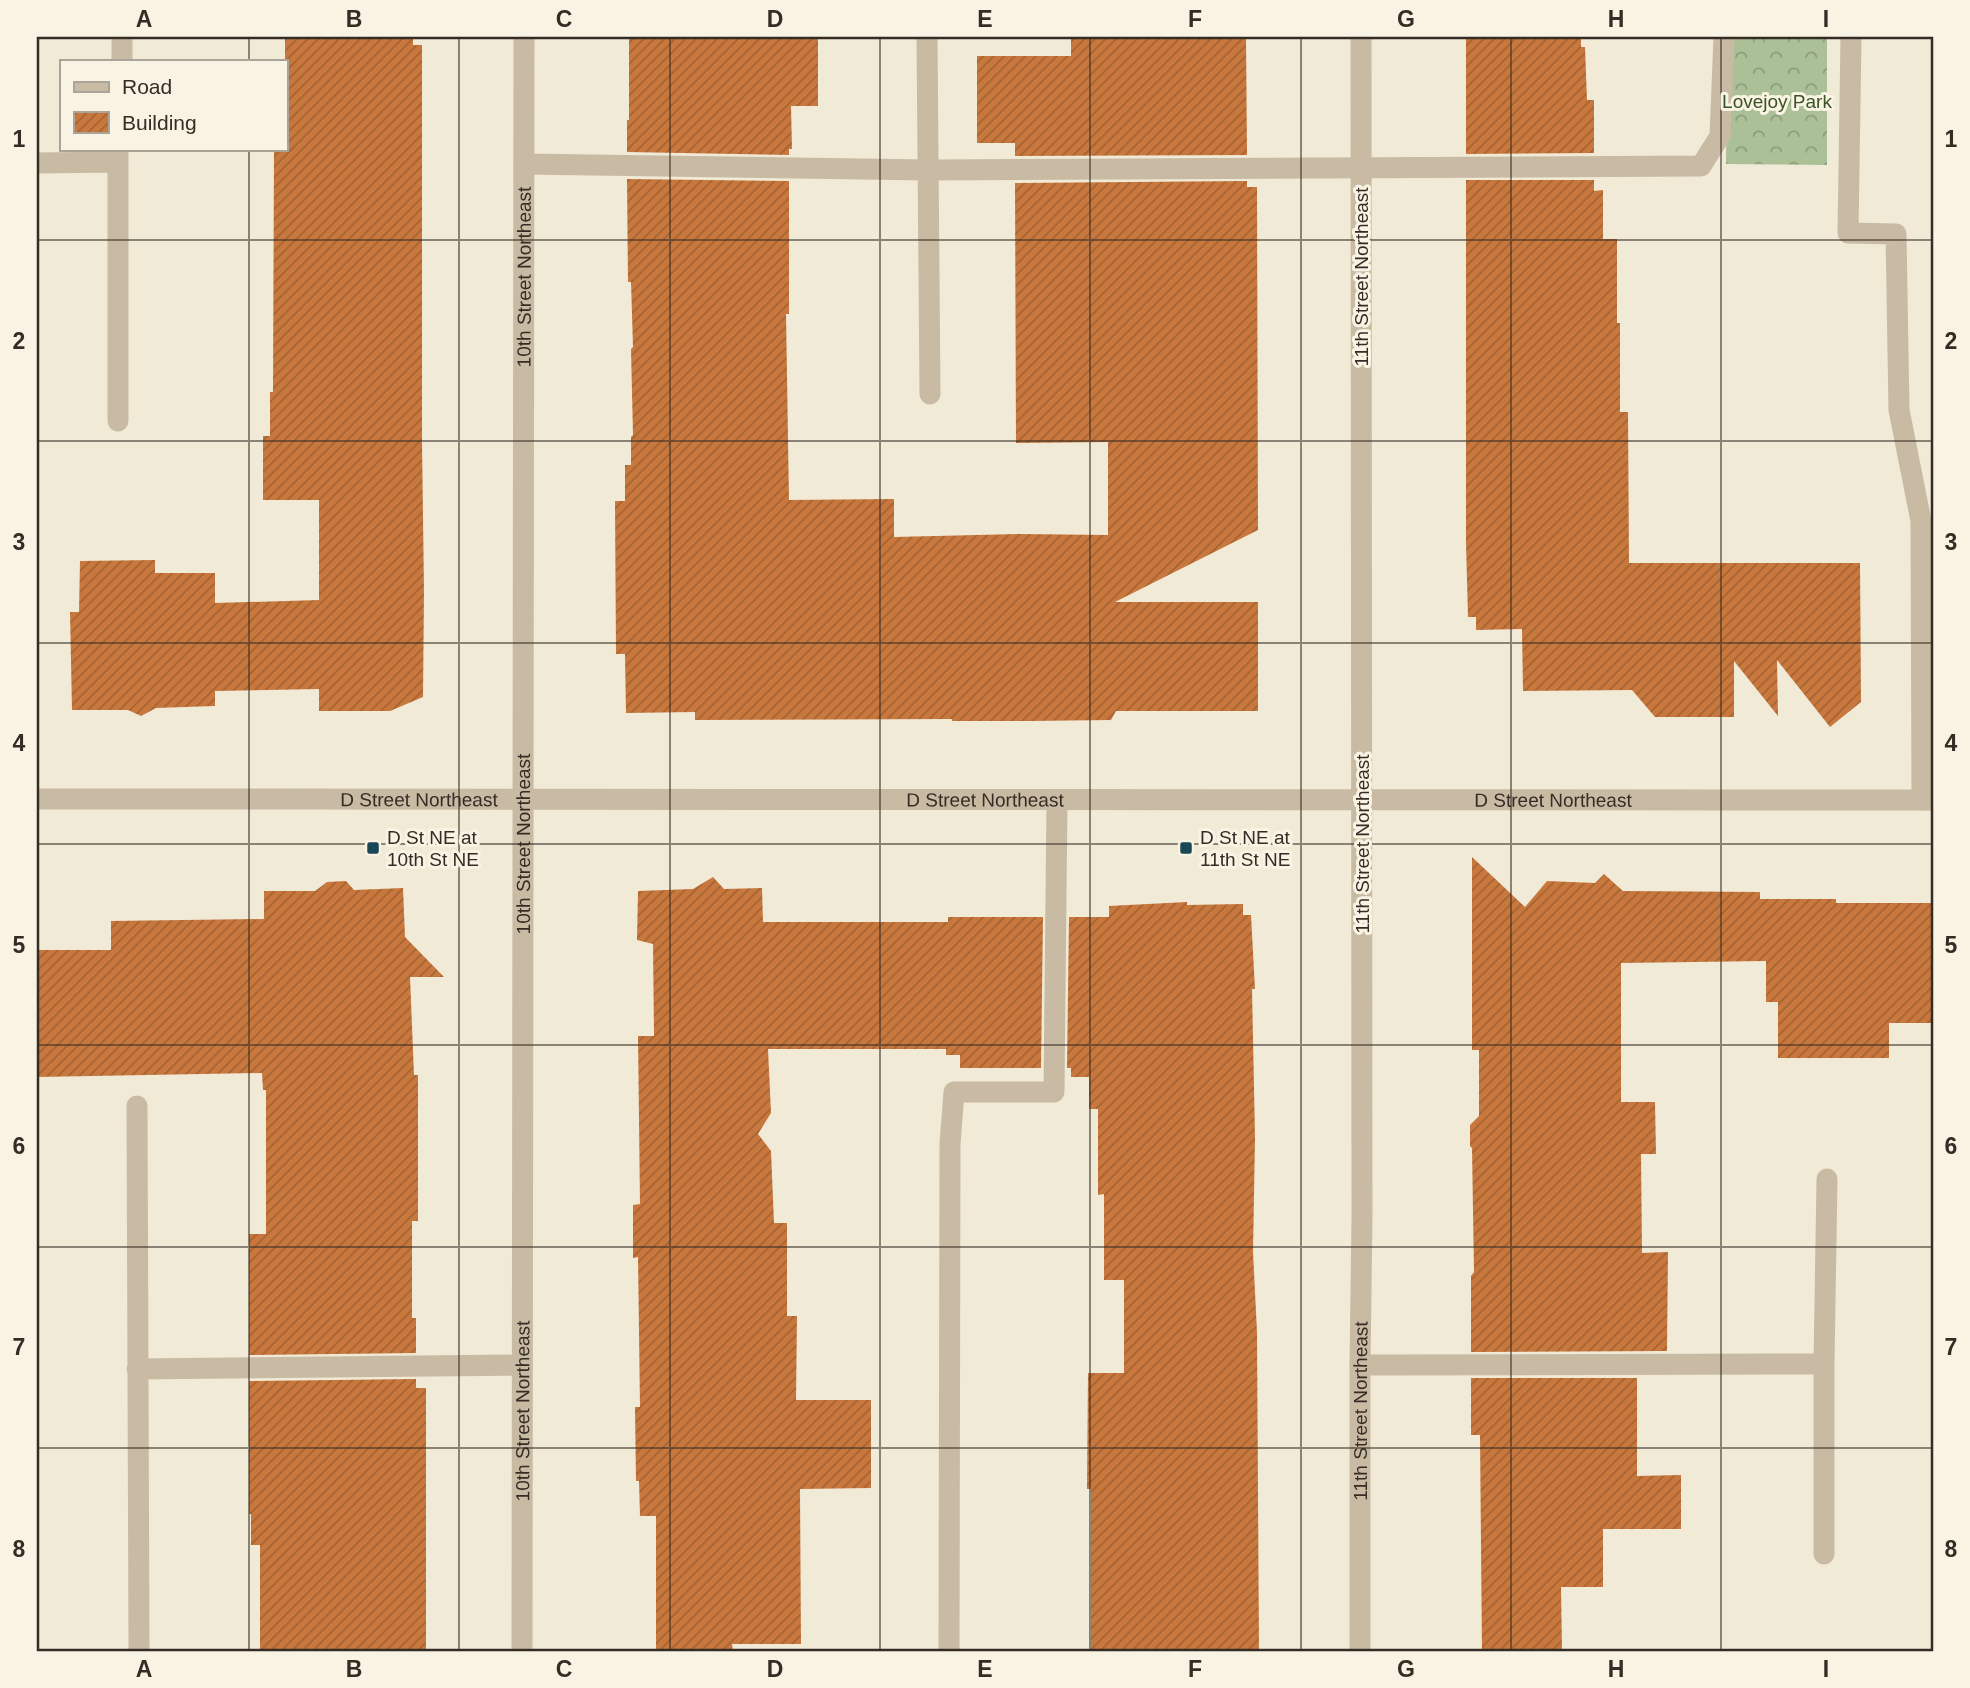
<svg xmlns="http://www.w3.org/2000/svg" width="1970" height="1688" font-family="Helvetica,sans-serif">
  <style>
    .forest { fill: url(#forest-crowns) }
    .building { fill: url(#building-hatch) }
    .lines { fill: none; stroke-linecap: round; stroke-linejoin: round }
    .lane { stroke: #c9bba3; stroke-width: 21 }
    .street { stroke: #c9bba3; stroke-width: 21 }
    .grid { fill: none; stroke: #342c25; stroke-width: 2; stroke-opacity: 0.55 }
    .poi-dot { fill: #1a4756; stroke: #f9f3e3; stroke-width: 2.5 }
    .labels { text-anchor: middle; stroke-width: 6; stroke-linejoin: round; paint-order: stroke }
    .park-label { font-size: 19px; fill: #3b5328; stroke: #f9f3e3 }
    .street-label { font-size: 19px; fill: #342c25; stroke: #f9f3e3 }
    .poi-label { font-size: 19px; fill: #342c25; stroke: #f9f3e3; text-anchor: start }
    .neatline { fill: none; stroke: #342c25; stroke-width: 2.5 }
    .grid-label { font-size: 23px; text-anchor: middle; font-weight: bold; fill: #342c25 }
  </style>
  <defs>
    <pattern id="forest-crowns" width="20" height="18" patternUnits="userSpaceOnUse" patternTransform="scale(1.75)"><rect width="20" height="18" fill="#abc097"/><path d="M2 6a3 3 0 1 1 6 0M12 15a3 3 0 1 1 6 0" fill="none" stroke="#8c9c7b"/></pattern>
    <pattern id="building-hatch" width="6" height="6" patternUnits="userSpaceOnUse" patternTransform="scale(1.75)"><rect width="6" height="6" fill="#c9783d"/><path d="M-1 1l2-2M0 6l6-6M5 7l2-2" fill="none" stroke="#a46333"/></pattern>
  </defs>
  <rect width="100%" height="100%" fill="#f1ead7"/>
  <path class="forest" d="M1727,37H1827V165L1726,164Z"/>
  <path class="building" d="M285,37H413V45H422V442L424,591L423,697L390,711H319V689L215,691V706L156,708L141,716L128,710H72L70,612H79L80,561L155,560V573H215V603L319,600V500H263V436H270V392H273L274,149H285Z
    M629,37H818V106H791L792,149H789V155L627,152V120H629Z
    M1071,37H1246L1247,155L1015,156V143H977V56H1071Z
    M1466,37H1581V47H1585L1587,100H1594V153L1466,154Z
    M627,179L789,181V314H786L789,500L894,499V537L1019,534L1108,535V442L1016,443L1015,183L1247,181V187H1257L1258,530L1115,602H1258V711H1116L1111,720L1030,721H952V719L695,720V712L626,713L625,654H616L615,501H625V465H631V437L633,435L631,349L633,347L631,282H628Z
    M1466,180H1594V191L1603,190V239H1617V323H1620V412H1628L1629,563H1860L1861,702L1830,727L1777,660L1778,716L1734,661V717H1655L1632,690L1523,691L1522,629L1476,630V617H1468L1466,544Z
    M1472,857L1525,907L1547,881L1595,883L1604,874L1623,891L1760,892V899H1836V903H1933V1023H1889V1058H1778V1002H1766V961L1621,963V1102H1655L1656,1154H1641L1642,1253L1668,1252L1667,1351L1471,1352V1276L1474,1272L1472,1148L1470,1146V1125L1479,1116V1050H1472Z
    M713,877L724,889L762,888L763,922H948V917H1043L1041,1068H960V1055H946V1049H768L771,1113L758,1134L771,1151L774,1223H787V1316H797L796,1400H871V1488L800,1489L801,1644H732L733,1651H656V1516H640L639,1481H636L635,1407H640L638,1257L633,1258V1205L640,1204L638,1036H654L653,944L637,940L638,891L693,889Z
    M346,881L354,890L403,888L405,937L444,977H410L414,1075H418V1221H412V1318H416V1353L249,1355V1234H266V1090H263L262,1073L37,1077V950H111V921L264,919V891H315L327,882Z
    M1187,902V905L1243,904V915H1251L1255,989H1252L1255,1137L1253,1252L1257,1332L1259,1651H1091V1489H1087L1088,1373H1124V1280H1104V1194L1098,1195V1109H1089V1077H1071V1068H1067L1069,917H1109V906Z
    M1471,1378H1637V1476L1681,1475V1529H1603V1587H1561L1562,1651H1482L1480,1435H1471Z
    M416,1379V1388H426V1651H260V1545H251V1514H249V1381Z"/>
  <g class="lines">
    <path class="lane" d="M927,37L930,394
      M1851,37L1848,233L1896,234L1899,410L1921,521L1922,800
      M122,61V37
      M37,163L118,162
      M524,164L928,170L1701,166L1720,136L1724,37
      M118,421V149
      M137,1106L139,1651
      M1360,1365L1824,1364
      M137,1369L522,1365
      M1824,1554V1364L1827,1179
      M949,1651L950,1144L954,1092H1054L1057,800"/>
    <g class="street">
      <path id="s1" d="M37,799L1933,800"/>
      <path id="s2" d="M522,1651L524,37"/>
      <path id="s3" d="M1360,1651V1365L1362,1217L1361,37"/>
    </g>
  </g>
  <path class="grid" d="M249,37V61M459,37V1651M670,37V1651M880,37V1651M1090,37V1651M1301,37V1651M1511,37V1651M1721,37V1651M249,149V1651M37,240H1933M37,441H1933M37,643H1933M37,844H1933M37,1045H1933M37,1247H1933M37,1448H1933"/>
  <g class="poi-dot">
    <rect x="366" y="841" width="14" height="14" rx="3.5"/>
    <rect x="1179" y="841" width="14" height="14" rx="3.5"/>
  </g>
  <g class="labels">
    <g class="park-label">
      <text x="1777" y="108">Lovejoy Park</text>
    </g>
    <g class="street-label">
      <text dy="7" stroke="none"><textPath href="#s2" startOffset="1374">10th Street Northeast</textPath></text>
      <text transform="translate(1361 277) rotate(-90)" y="7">11th Street Northeast</text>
      <text dy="7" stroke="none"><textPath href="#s1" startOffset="382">D Street Northeast</textPath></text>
      <text dy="7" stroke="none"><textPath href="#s1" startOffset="948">D Street Northeast</textPath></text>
      <text dy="7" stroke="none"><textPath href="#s1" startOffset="1516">D Street Northeast</textPath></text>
      <text dy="7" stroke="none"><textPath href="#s2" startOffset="807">10th Street Northeast</textPath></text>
      <text transform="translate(1362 844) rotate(-90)" y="7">11th Street Northeast</text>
      <text dy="7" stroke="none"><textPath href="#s2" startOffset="240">10th Street Northeast</textPath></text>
      <text dy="7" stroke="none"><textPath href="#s3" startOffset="240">11th Street Northeast</textPath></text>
    </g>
    <g class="poi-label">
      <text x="387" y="844">D St NE at<tspan x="387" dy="22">10th St NE</tspan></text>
      <text x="1200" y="844">D St NE at<tspan x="1200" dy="22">11th St NE</tspan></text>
    </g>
  </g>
  <rect width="1970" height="1688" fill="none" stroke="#f9f3e3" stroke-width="77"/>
  <rect x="60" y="60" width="228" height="91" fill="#f9f3e3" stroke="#aaa397" stroke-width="2"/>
  <rect x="74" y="82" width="35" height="10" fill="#c9bba3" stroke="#aaa397" stroke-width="2"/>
  <text x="122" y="94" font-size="21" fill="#342c25">Road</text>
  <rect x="74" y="112" width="35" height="21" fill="url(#building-hatch)" stroke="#aaa397" stroke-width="2"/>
  <text x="122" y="130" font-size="21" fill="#342c25">Building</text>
  <rect x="38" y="38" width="1894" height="1612" class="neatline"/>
  <g class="grid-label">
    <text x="144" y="27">A</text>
    <text x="354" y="27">B</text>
    <text x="564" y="27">C</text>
    <text x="775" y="27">D</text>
    <text x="985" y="27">E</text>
    <text x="1195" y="27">F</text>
    <text x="1406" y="27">G</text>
    <text x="1616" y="27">H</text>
    <text x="1826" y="27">I</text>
    <text x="19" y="147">1</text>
    <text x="1951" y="147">1</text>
    <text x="19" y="349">2</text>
    <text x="1951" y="349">2</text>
    <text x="19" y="550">3</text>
    <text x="1951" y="550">3</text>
    <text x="19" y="751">4</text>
    <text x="1951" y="751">4</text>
    <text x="19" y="953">5</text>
    <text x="1951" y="953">5</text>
    <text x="19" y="1154">6</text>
    <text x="1951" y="1154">6</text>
    <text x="19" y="1355">7</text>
    <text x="1951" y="1355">7</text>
    <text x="19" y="1557">8</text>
    <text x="1951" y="1557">8</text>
    <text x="144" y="1677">A</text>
    <text x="354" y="1677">B</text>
    <text x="564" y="1677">C</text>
    <text x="775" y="1677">D</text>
    <text x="985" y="1677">E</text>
    <text x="1195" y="1677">F</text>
    <text x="1406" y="1677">G</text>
    <text x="1616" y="1677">H</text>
    <text x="1826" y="1677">I</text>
  </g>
</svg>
